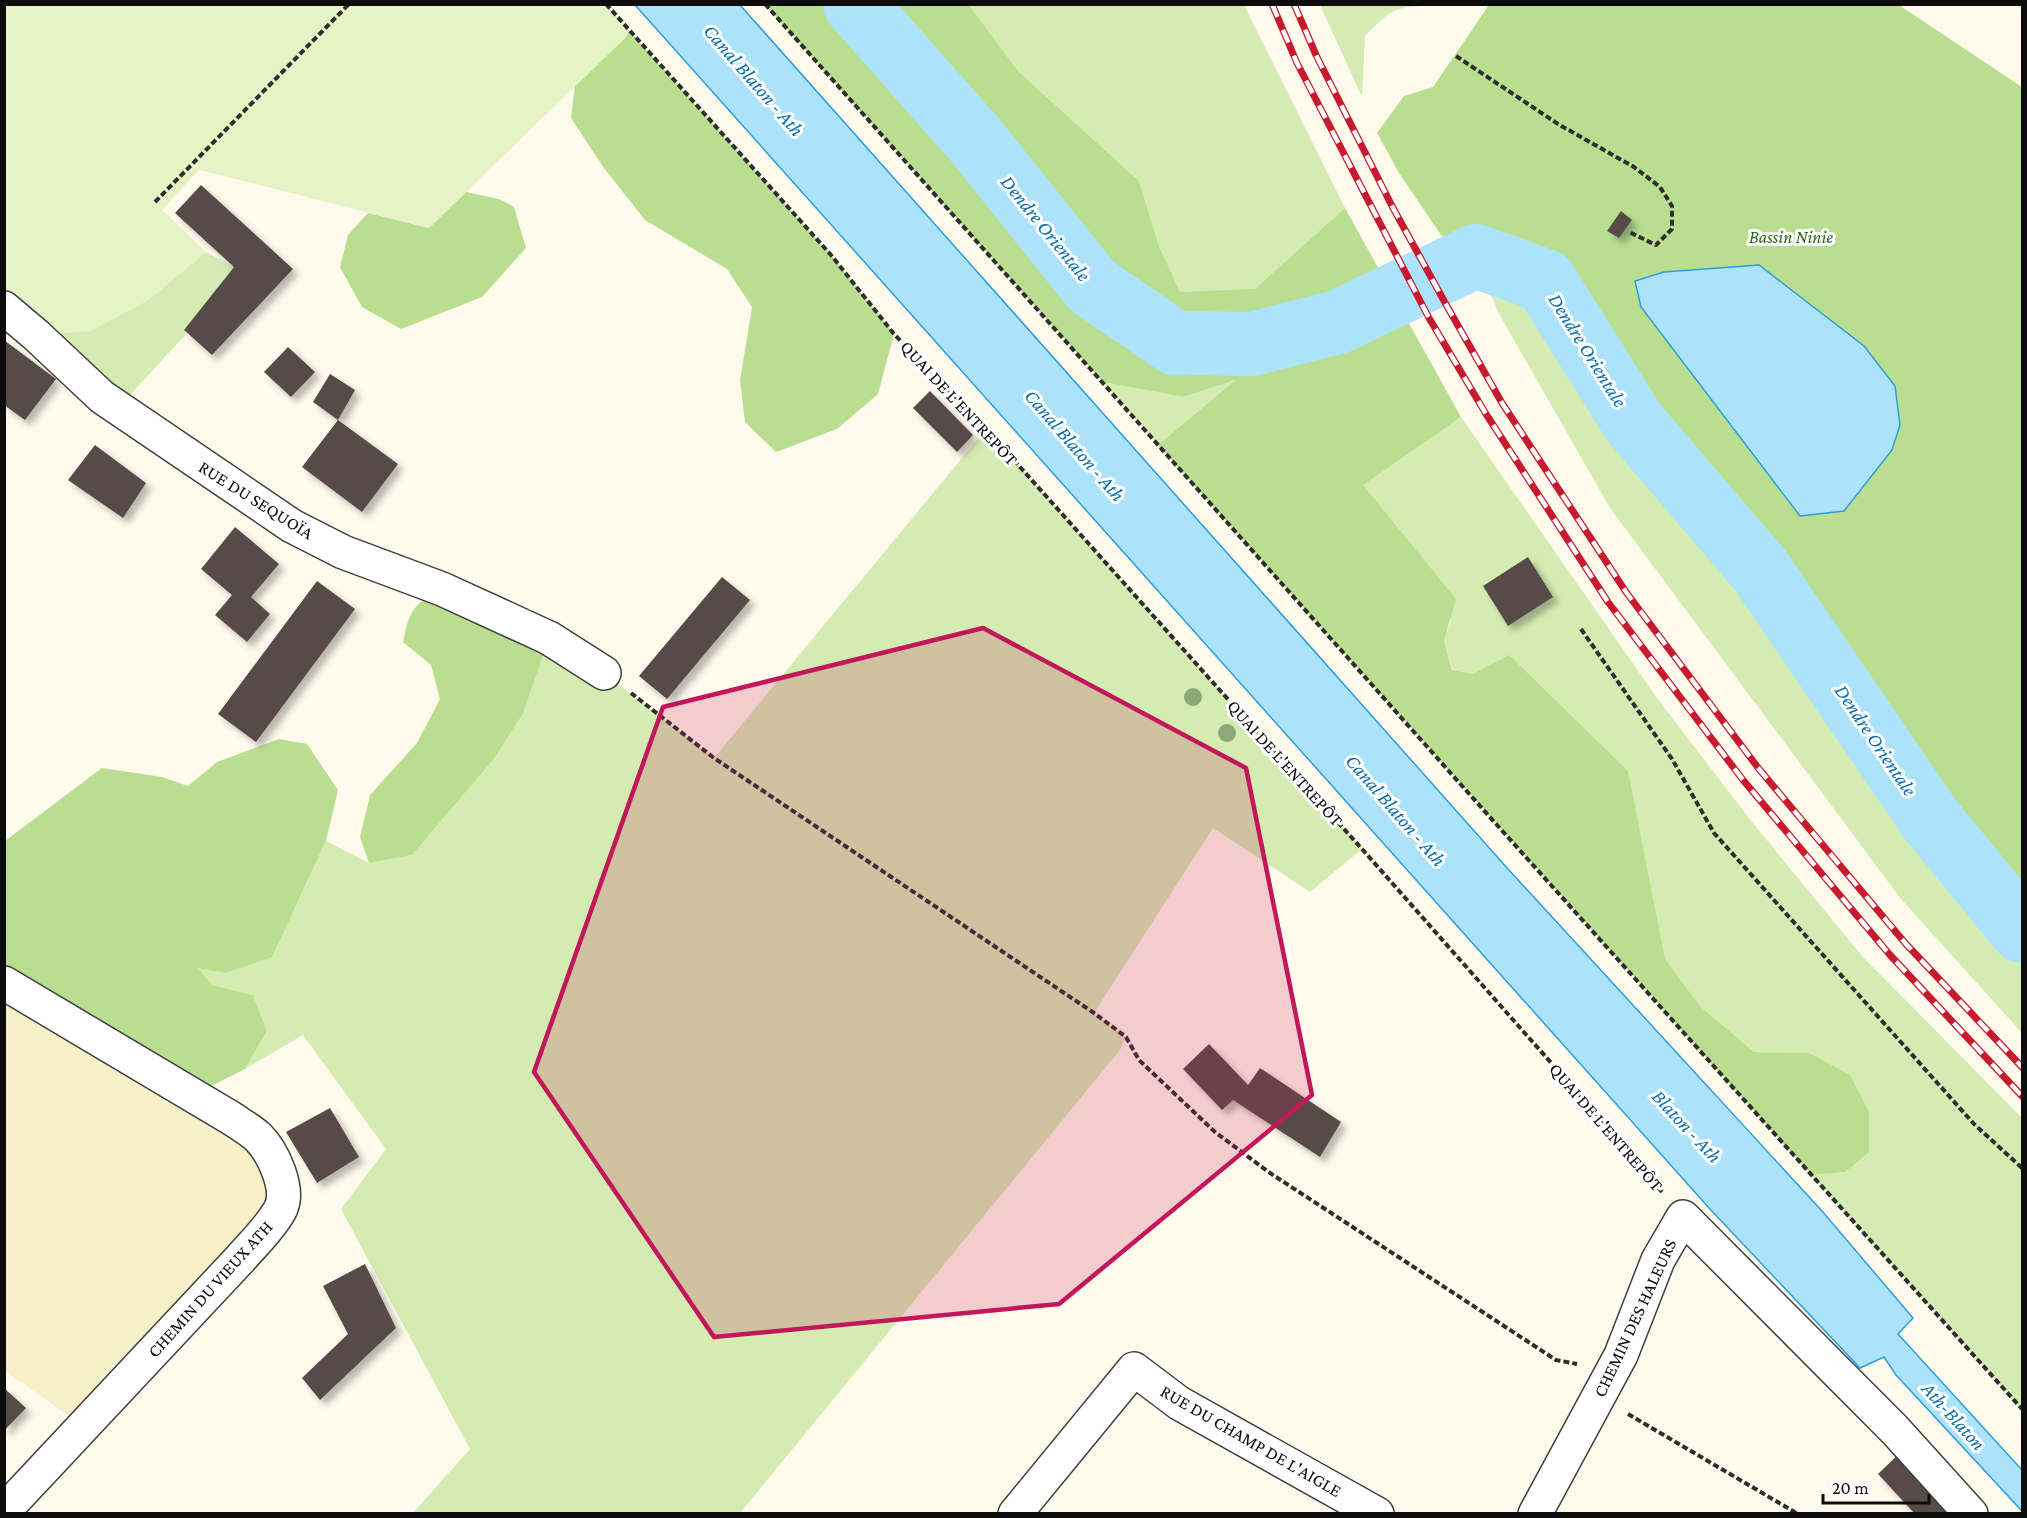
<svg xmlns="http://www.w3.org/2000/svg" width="2027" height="1518" font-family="'Crimson Pro',serif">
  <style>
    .farmland { fill: #f7f0c9 }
    .green { fill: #d4ecb2 }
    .forest { fill: #b9de90 }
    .pitch { fill: #e6f3c5 }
    .water { fill: #ace3fb; stroke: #2d9fd8; stroke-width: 1.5 }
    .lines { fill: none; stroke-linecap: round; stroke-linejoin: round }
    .river { stroke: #ace3fb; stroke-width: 64 }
    .building { fill: #564c48; filter: url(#shadow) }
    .minor-casing { stroke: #3f3f3f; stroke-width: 36 }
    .path { stroke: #2e2e2e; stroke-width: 4; stroke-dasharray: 6 3; stroke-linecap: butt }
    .minor { stroke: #fff; stroke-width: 33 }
    .rail-casing { stroke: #c71a2e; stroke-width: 7 }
    .rail { stroke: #fff; stroke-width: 4.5; stroke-dasharray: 14; stroke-linecap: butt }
    .tree { fill: #8caa77 }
    .marked { fill: #c2185b; fill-opacity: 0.2; stroke: #c2185b; stroke-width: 4.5; stroke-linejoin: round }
    .labels { text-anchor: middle; stroke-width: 6; stroke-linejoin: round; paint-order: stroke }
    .park-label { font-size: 18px; font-style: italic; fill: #2e6918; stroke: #fff }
    .street-label { font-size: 18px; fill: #0c0c0c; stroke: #fff }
    .water-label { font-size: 20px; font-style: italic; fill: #0c6ea7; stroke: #fff }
  </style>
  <defs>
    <filter id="shadow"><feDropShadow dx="5.5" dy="5.5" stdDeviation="3" flood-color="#0004"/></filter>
  </defs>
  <rect width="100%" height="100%" fill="#fffaec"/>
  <path class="farmland" d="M18,992L259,1138L281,1208L83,1426L5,1371L4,1010Z"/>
  <path class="green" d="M969,5H1244L1345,208L1255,290L1180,292L1159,246L1139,181L1018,71Z
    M1320,5H1435C1394,8 1394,6 1365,36L1362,97Z
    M206,252L234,267L184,330L187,333L118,408L36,335L147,301Z
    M1476,256L1545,281L1634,423L1760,570L1930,819L2022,931V1033L1901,899L1610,508L1498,312Z
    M1236,379L1158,445L1103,382L1183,397Z
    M1461,417L1657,698L1752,822L1862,956L2022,1118V1409L1811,1175L1845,1172L1809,1053L1754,1052L1700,1006L1665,959L1658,927L1473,674L1453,670L1444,641L1451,620L1362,485Z
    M986,429L1362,849L1310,892L1213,828L1094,1013L1126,1037L1120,1050L740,1513H413L470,1449L341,1209L386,1149L303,1035L245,1069L267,1031L253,995L212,985L197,967L226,973L295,908L326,841L369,863L412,855L493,760L523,714L549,638L604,673L714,758Z"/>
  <path class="forest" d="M765,5H969L1018,71L1139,181L1159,246L1180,292L1255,289L1345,208L1461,417L1363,485L1456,599L1444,641L1452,670L1473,674L1509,655L1628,771L1665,959L1700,1006L1754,1052L1809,1053L1850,1075L1869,1112V1152L1845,1172L1811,1175L1158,445L1235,380L1183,397L1103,382Z
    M1489,5H1899L2022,87V931L1930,819L1760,570L1634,423L1545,281L1476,256L1441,235L1399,173L1377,133L1404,96L1433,87Z
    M629,31L831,255L894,334L878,394L837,429L776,452L745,422L740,380L752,307L727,269L645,220L604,168L571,118L575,86L625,38Z
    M466,192L499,199L514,207L526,248L482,297L401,329L362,307L340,267L348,235L368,213L429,228Z
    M442,589L549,638L523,714L493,760L412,855L369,863L360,837L370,795L417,743L440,699L431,665L403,642C410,609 412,606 442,589Z
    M279,739L307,744L338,790L326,841L272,957L226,973L198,968L212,985L253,995L267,1031L245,1069L193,1095L5,983V841L102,768L162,777L188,786L217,762Z"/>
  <path class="pitch" d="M606,4L629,31L625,38L429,228L199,170L162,210L206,252L147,301L91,331L36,335L5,308V5Z"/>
  <path class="water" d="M635,5H740L1508,869L1822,1211L1913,1318L1898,1334L2022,1470V1511L1896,1375L1884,1357L1860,1368L1709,1208Z
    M1759,265L1864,346L1895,386L1900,425L1892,450L1844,511L1800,516L1641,307L1635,281L1664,272Z"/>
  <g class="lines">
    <path class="river" d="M855,4L976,141L1092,286L1175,343L1252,344L1338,322L1476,256L1545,281L1634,423L1760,570L1930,819L2022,931"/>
  </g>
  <path class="building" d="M201,185L293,269L212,355L184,330L234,267L175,213Z
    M1621,211L1632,220L1619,238L1607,231Z
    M4,340L56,379L25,420L4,405Z
    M288,347L315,372L291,397L264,372Z
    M330,374L355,390L338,420L313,402Z
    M930,391L973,435L957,452L913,408Z
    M338,420L398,464L362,512L302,467Z
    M95,445L146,483L123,518L68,480Z
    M235,527L279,564L251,597L270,614L247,642L215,615L232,595L201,569Z
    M1528,557L1553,597L1508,626L1483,586Z
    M722,577L750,600L667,699L639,676Z
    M317,581L355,609L256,742L218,714Z
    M1209,1044L1248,1085L1260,1068L1341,1122L1320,1157L1233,1100L1222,1110L1183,1069Z
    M330,1108L359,1157L317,1183L286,1132Z
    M365,1264L396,1328L320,1400L302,1378L348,1334L323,1286Z
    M4,1388L26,1408L4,1431Z
    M1902,1451L1961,1514H1915L1878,1474Z"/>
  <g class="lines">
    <defs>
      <path id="minor" d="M4,308L36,335L102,397L292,526L343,552L442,589L549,638L604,673
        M4,983L231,1118C240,1124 250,1130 258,1137C273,1152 291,1190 280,1210C270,1228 254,1243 241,1258L4,1511
        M1015,1514L1134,1369L1179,1403L1377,1514
        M1535,1514L1621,1355L1658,1260L1683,1217L1895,1430L1971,1514"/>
    </defs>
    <use href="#minor" class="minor-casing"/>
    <path class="path" d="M606,4L831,255L894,334L986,429L1362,849L1622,1143L1662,1192
      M765,4L1488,815L2022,1409
      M1456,56L1558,124L1634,167L1660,187L1672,206V229L1656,245L1629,232
      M155,202L349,4
      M1581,629L1672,759L1714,833L1974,1124L2022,1168
      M631,693L714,758L1094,1013L1126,1037L1139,1060L1215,1132L1270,1173L1556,1360L1577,1364
      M1628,1414L1798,1514"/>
    <use href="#minor" class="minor"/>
    <defs>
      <path id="rail" d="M1272,4L1297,63L1429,318L1486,414L1608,602L1743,780L1890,955L2022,1096
        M1294,4L1316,55L1393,208L1448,308L1502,403L1626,592L1759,769L1906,944L2022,1067"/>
    </defs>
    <use href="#rail" class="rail-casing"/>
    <use href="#rail" class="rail"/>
  </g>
  <g class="tree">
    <circle cx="1193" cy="697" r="9"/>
    <circle cx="1227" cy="733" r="9"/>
  </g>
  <path class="marked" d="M983,628L1246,768L1312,1095L1059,1304L714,1337L534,1072L663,707Z"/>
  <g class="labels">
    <g class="park-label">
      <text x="1791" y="243">Bassin Ninie</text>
    </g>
    <g class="street-label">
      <text transform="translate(959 403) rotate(47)" y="6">QUAI DE L'ENTREPÔT</text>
      <text transform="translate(256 500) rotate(32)" y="6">RUE DU SEQUOÏA</text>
      <text transform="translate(1285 763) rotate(48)" y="6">QUAI DE L'ENTREPÔT</text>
      <text transform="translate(1606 1127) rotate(49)" y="6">QUAI DE L'ENTREPÔT</text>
      <text transform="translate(210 1289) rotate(-48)" y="6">CHEMIN DU VIEUX ATH</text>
      <text transform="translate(1635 1318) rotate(-65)" y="6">CHEMIN DES HALEURS</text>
      <text transform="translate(1251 1441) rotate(30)" y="6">RUE DU CHAMP DE L'AIGLE</text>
    </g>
    <g class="water-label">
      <text transform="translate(754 80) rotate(49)" y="7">Canal Blaton - Ath</text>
      <text transform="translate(1046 228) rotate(51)" y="7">Dendre Orientale</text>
      <text transform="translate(1588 350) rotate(58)" y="7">Dendre Orientale</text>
      <text transform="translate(1075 445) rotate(49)" y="7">Canal Blaton - Ath</text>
      <text transform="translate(1876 740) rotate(56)" y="7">Dendre Orientale</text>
      <text transform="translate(1396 810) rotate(49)" y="7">Canal Blaton - Ath</text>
      <text transform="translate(1687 1126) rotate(47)" y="7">Blaton - Ath</text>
      <text transform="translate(1954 1416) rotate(48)" y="7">Ath-Blaton</text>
    </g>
  </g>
  <rect width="2027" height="1518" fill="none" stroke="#0c0c0c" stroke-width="12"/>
  <path d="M1823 1494v9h106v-9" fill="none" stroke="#0c0c0c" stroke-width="3"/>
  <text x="1832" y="1494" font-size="18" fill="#0c0c0c" stroke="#ffffff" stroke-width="4.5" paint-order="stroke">20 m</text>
</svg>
